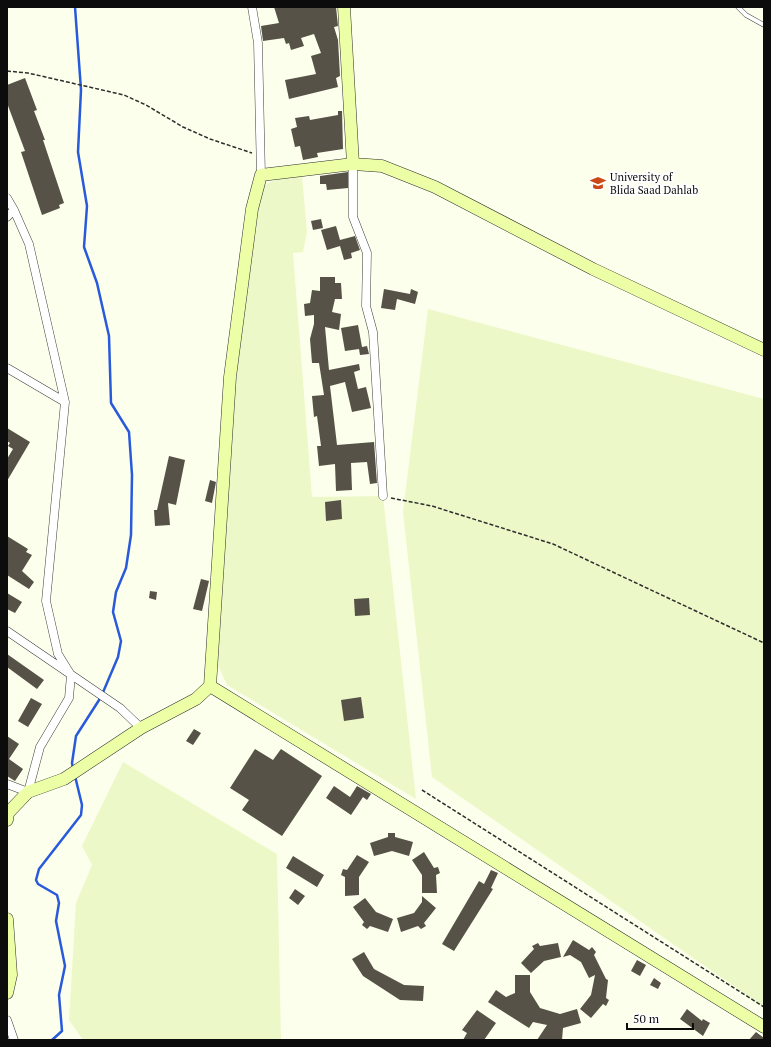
<svg xmlns="http://www.w3.org/2000/svg" width="771" height="1047" font-family="'PT Serif',serif">
  <style>
    .farmland { fill: #ecf8c8 }
    .lines { fill: none; stroke-linecap: round; stroke-linejoin: round }
    .stream { stroke: #295adb; stroke-width: 2.5 }
    .building { fill: #565247 }
    .lane-casing { stroke: #3f3f3f; stroke-width: 5 }
    .street-casing { stroke: #3f3f3f; stroke-width: 9 }
    .secondary-casing { stroke: #2e2e2e; stroke-width: 13 }
    .path { stroke: #2e2e2e; stroke-width: 1.5; stroke-dasharray: 4 2; stroke-linecap: butt }
    .lane { stroke: #fff; stroke-width: 4 }
    .street { stroke: #fff; stroke-width: 8 }
    .secondary { stroke: #ecffa6; stroke-width: 12 }
    .labels { text-anchor: middle; stroke-width: 4; stroke-linejoin: round; paint-order: stroke }
    .poi-label { font-size: 11px; fill: #0c0c0c; stroke: #fff; text-anchor: start }
  </style>
  <rect width="100%" height="100%" fill="#fcffeb"/>
  <path class="farmland" d="M302,176L307,232L303,252L293,253L312,497L383,496L416,799L227,685L216,661L234,371L261,187L277,179Z
    M428,309L764,399V1007L432,777L403,512Z
    M123,762L277,854L281,1040H83L69,1020L76,903L92,865L82,846Z"/>
  <g class="lines">
    <path class="stream" d="M73,769L72,763L76,736L101,697L118,657L121,641L113,612L116,592L126,568L131,535L132,475L129,432L111,403L109,336L97,283L84,247L87,206L78,152L81,90L75,7
      M52,1040L62,1031L59,995L65,966L56,921L59,903L57,895L38,884L36,880L39,869L81,815L82,805L75,776"/>
  </g>
  <path class="building" d="M274,7H336L338,26L334,27L338,40L340,76L336,78L338,87L289,99L285,80L316,74L311,56L321,53L314,34L301,38L304,46L291,50L289,43L286,44L284,38L263,41L261,26L279,23Z
    M25,78L37,110L34,111L45,140H43L64,203L59,205L60,208L42,215L21,152L25,151L7,103V85Z
    M338,111H342L343,149L317,153L318,157L303,160L300,146L295,147L291,129L297,127L295,118L309,116L310,120L338,115Z
    M348,172V188L327,190L326,184H320V176Z
    M321,219L323,228L313,230L311,221Z
    M336,226L340,240L355,236L360,250L351,253L352,258L344,260L340,246L327,250L321,230Z
    M320,277H335V283H341L342,299H335L332,312L341,314L339,330L325,327L329,370L359,364L360,370L354,372L358,389L366,387L371,408L352,412L345,382L330,386L337,445L374,442L377,483L370,484L367,462L351,463L352,490L336,491L335,464L319,466L317,446H321L317,416L314,417L312,396L324,395L319,363H312L310,339L314,324V315L305,316L304,304L310,303L312,290L320,291Z
    M384,289L410,294L411,289L418,292L415,304L397,299L395,310L381,308Z
    M358,325L362,347L367,346L369,354L360,355L359,349L345,351L341,328Z
    M7,428L30,442L7,481V459L13,449L8,446L10,443L7,441Z
    M169,456L185,460L176,505L168,503L170,525L155,526L154,510H157Z
    M210,480L216,482L212,503L205,501Z
    M341,500L342,519L326,521L325,502Z
    M7,536L28,549L26,552L32,555L22,571L34,582L29,589L7,575Z
    M201,579L209,581L202,611L193,609Z
    M150,591L157,592L156,600L149,598Z
    M7,593L22,602L15,613L7,609Z
    M369,598L370,615L355,616L354,599Z
    M7,654L44,680L37,689L7,667Z
    M361,697L364,718L344,721L341,700Z
    M31,698L42,704L28,727L18,721Z
    M194,729L201,733L193,745L186,741Z
    M7,736L19,744L9,759L23,769L15,781L7,776Z
    M255,749L273,760L281,749L322,776L282,836L242,810L249,800L230,788Z
    M334,786L350,797L357,786L371,794L367,800L363,797L351,815L326,798Z
    M388,833H395V837L413,842L409,856L392,851L374,856L370,843L388,837Z
    M424,852L434,868L438,867L440,873L436,875L437,893H422V875L412,860Z
    M357,855L369,862L359,877V895L345,896V877L341,875L343,869L347,870Z
    M293,856L324,875L317,887L286,868Z
    M491,870L498,873L491,888L493,889L454,951L442,944L479,881L484,884Z
    M295,889L305,896L298,905L289,898Z
    M422,896L436,908L424,923L426,926L421,929L418,926L401,932L397,918L414,913L422,902Z
    M365,898L376,912L393,919L388,932L370,926L367,929L362,925L364,922L353,907Z
    M573,940L589,950L592,947L596,952L594,955L606,979L608,980L606,998L609,1000L606,1006L603,1004L591,1018L580,1009L591,995L595,975L589,978L581,962L570,955L563,957Z
    M538,943L540,946L558,943L561,957L544,961L531,973L521,963L534,949L532,946Z
    M364,952L374,969L404,985L424,986L423,1001L400,1000L363,976L352,959Z
    M637,960L646,965L640,976L631,971Z
    M515,975H530V992L540,1008L560,1014L577,1009L581,1023L563,1028L562,1040H537L547,1025L533,1022L529,1028L488,1002L496,990L506,997L515,993Z
    M654,978L661,983L658,989L650,985Z
    M687,1009L702,1021L703,1019L710,1023L703,1036L680,1019Z
    M477,1010L496,1023L484,1040H463L467,1033L462,1030Z
    M756,1032L764,1038V1040H749Z"/>
  <g class="lines">
    <defs>
      <path id="lane" d="M738,7L746,15L764,25"/>
      <path id="street" d="M252,7L258,43L261,175
        M353,164V217L367,253L366,306L373,332L383,496
        M7,198L14,210L29,244L65,402L46,601L58,654L71,675L69,698L40,747L28,792L7,784
        M7,217L14,210
        M7,368L65,402
        M7,631L120,708L141,728
        M7,1020L14,1040"/>
      <path id="secondary" d="M344,7L353,164L382,166L435,187L593,269L764,350
        M210,686L764,1027
        M7,820L8,813L28,792L64,779L141,728L196,699L210,686L230,377L252,209L261,175L353,164
        M7,919L11,975L7,993"/>
    </defs>
    <use href="#lane" class="lane-casing"/>
    <use href="#street" class="street-casing"/>
    <use href="#secondary" class="secondary-casing"/>
    <path class="path" d="M7,71L28,73L124,95L146,105L183,127L210,139L252,153
      M391,498L432,506L553,544L764,643
      M422,790L764,1007"/>
    <use href="#lane" class="lane"/>
    <use href="#street" class="street"/>
    <use href="#secondary" class="secondary"/>
  </g>
  <defs>
    <symbol id="university-bare" viewBox="-9 -9 18 18"><path d="M0-5L7-2L0 1L-7-2ZM-4 1L0 2.5L4 1V4Q0 6-4 4Z" fill="#ca4916" stroke="#fff" stroke-width="2.5" paint-order="stroke"/></symbol>
  </defs>
  <g fill-rule="evenodd">
    <use href="#university-bare" x="587" y="172" width="22" height="22"/>
  </g>
  <g class="labels">
    <g class="poi-label">
      <text x="610" y="181">University of<tspan x="610" dy="13">Blida Saad Dahlab</tspan></text>
    </g>
  </g>
  <rect width="771" height="1047" fill="none" stroke="#0c0c0c" stroke-width="16"/>
  <path d="M627 1023v6h66v-6" fill="none" stroke="#0c0c0c" stroke-width="2"/>
  <text x="633" y="1023" font-size="12" fill="#0c0c0c" stroke="#ffffff" stroke-width="3" paint-order="stroke">50 m</text>
</svg>
